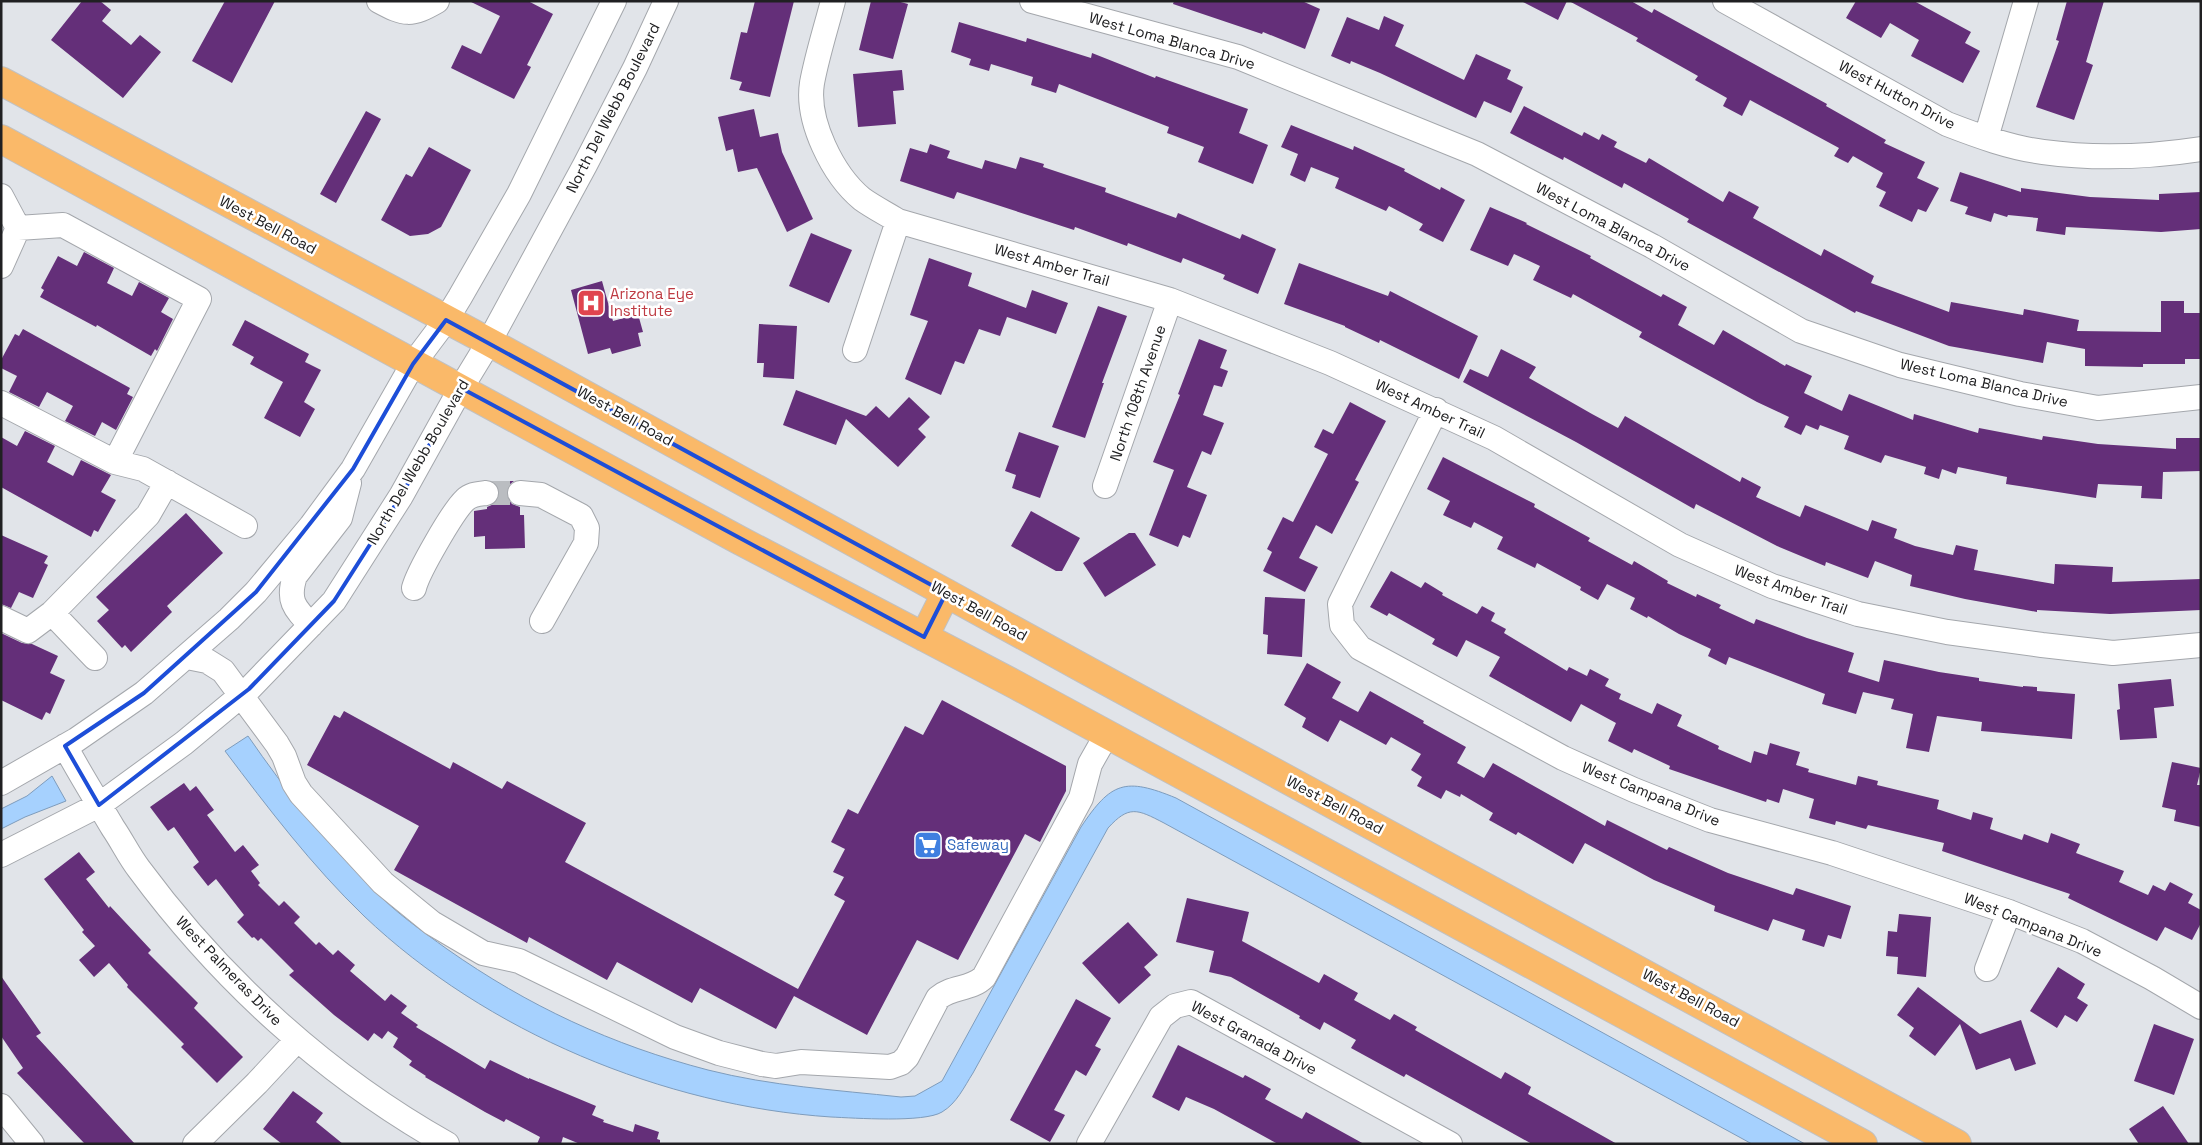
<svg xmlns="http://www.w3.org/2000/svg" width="2202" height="1145" font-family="'Space Grotesk',sans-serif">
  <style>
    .water { fill: #a6d1fe; stroke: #7e9cbc }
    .building { fill: #642f79 }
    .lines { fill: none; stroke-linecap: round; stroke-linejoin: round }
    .minor-tunnel { stroke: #babdc1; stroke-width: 24; stroke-dasharray: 24 12; stroke-linecap: butt }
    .minor-casing { stroke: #a4a7ac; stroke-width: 26 }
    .major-casing { stroke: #c1c1c1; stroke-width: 30 }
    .minor { stroke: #fff; stroke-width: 24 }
    .major { stroke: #fab969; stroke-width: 28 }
    .marked { fill: none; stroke: #1d4ed8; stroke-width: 4; stroke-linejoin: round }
    .labels { text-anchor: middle; stroke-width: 5; stroke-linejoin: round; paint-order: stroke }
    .street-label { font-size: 15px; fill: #202022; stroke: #fff }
    .health-label { font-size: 15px; fill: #be3a42; stroke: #fff; text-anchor: start }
    .shop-label { font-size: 15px; fill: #366cbe; stroke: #fff; text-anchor: start }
  </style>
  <rect width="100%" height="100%" fill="#e1e4e9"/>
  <path class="water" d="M248,736C286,791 327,843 374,890C396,913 422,931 447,949C528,1006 612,1045 708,1070C771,1086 836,1090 901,1097L915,1096L942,1081L1081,827C1111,782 1125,777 1176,798L1805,1144H1752L1164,823C1137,809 1129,805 1108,828L973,1073C964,1087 957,1103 942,1112C924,1123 854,1118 831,1117C664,1106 486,1032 364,916C312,866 268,808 225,751Z
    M52,776L66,801L25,817L1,829V809L27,796Z"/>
  <path class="building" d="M82,1H100L111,10L102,21L131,45L140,35L161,52L123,98L51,40Z
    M225,1H275L232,83L192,61Z
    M469,1H528L553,14L527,65L531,67L514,99L451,68L462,45L481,54L500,16Z
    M755,1H794L770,97L739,90L742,82L730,79L741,32L747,33Z
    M871,1H897L908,4L893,59L859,50Z
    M1174,1H1302L1320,9L1305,49L1263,32L1262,34L1173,4Z
    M1521,1H1567L1558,20Z
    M1569,1H1631L1652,13L1654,9L1827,104L1826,106L1886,140L1884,143L1925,162L1917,178L1939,188L1926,212L1918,209L1912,222L1879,206L1886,192L1876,187L1883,173L1853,156L1848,163L1834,156L1839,148L1750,100L1742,116L1723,106L1727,98L1695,80L1698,76L1636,41L1638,38Z
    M1856,1H1914L1971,32L1965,43L1980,51L1963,83L1911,56L1919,40L1890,23L1881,38L1846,18Z
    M2067,1H2104L2086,62L2093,65L2074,120L2036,107L2059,41L2056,40Z
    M1384,16L1404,25L1395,46L1464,80L1476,54L1511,70L1507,79L1523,87L1511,113L1484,101L1476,118L1380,73L1351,61L1350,64L1331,56L1347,17L1379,30Z
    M959,22L1026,42L1027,38L1091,58L1092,53L1155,78L1156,76L1248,109L1239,133L1268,145L1253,184L1198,162L1204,147L1167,133L1169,127L1059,84L1056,93L1031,85L1033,77L991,64L989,71L969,65L971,59L951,52Z
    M902,70L904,90L893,91L896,124L858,127L853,74Z
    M1524,106L1582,136L1584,132L1599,140L1602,134L1617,142L1614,147L1646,163L1649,158L1723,202L1729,191L1759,207L1753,218L1821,256L1824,249L1874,276L1871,283L1949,312L1951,302L2023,315L2024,309L2079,320L2077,331L2161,332V301H2184V313H2201V359H2185V364H2143V367L2085,366V349L2047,342L2043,363L1949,346L1856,311L1855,313L1687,222L1689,219L1624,183L1622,188L1564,157L1563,160L1510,133Z
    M754,109L760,137L778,133L782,152L813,219L787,232L757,168L738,172L733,149L726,151L718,117Z
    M366,111L381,119L336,203L320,194Z
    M1291,125L1353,150L1354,146L1405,169L1404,171L1440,190L1441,187L1465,200L1443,242L1419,230L1423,224L1389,206L1386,211L1335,188L1339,178L1311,167L1305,182L1290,175L1298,154L1281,147Z
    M930,144L950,151L947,158L982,169L985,160L1016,169L1020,157L1044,164L1043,167L1106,188L1105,192L1176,218L1178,213L1240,239L1242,234L1276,249L1258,294L1223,279L1225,275L1183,258L1181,263L1128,243L1127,246L1075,227L1074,230L957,192L954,199L900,181L910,148L927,153Z
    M429,147L471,170L441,227L428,234L410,236L381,220L406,174L412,177Z
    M1960,172L2021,192V188L2090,197L2159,200V194L2201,192V229L2161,232L2066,227L2065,235L2036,231L2038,218L2008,215L2007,217L1994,213L1991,222L1965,214L1968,207L1950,201Z
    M1490,207L1527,223L1526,224L1591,256L1590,258L1661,297L1663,294L1687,307L1678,325L1714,345L1723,330L1785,366L1786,364L1812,376L1804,393L1842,411L1849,394L1913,420L1914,414L1978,433L1979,428L2042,440L2043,436L2098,444L2176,449V438H2201V471L2163,472L2162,499L2141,498L2142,486L2098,484L2096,498L2006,484L2007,477L1958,467L1956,474L1942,469L1939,479L1924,474L1926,467L1885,455L1881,463L1844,449L1849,436L1820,425L1818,430L1806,425L1801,435L1784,427L1789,417L1757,402L1639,337L1642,332L1573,294L1571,298L1533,280L1540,266L1514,254L1508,266L1470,250Z
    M811,233L852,250L829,303L789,286Z
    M84,252L114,268L107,283L132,296L139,282L169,298L161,312L173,319L157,351L155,349L151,356L97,325L96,327L40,297L44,290L41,288L58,256L77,266Z
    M929,258L972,273L968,286L1026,308L1032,290L1068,303L1056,334L1007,317L1000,336L979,329L964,364L955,361L941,395L905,379L928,321L910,315Z
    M1299,263L1388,296L1390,291L1476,335L1478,336L1459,379L1380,340L1379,343L1345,327V326L1284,304Z
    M602,281L613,321L638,314L643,332L638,333L641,346L612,354L610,348L588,354L571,290Z
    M1098,306L1127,316L1102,383H1104L1085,438L1052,427Z
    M245,320L309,354L305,362L321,370L304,402L315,409L300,437L264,418L283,382L250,364L254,357L232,345Z
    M759,324L797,326L794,379L763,377L764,363H757Z
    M23,329L130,388L127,394L133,397L116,430L102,422L95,436L65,421L73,406L47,392L39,407L9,392L17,376L1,368V360L15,334L19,336Z
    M1199,339L1227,350L1220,368L1228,371L1222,387L1214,385L1203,415L1224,423L1211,455L1202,451L1187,487L1207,495L1190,538L1183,535L1178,547L1149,535L1174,470L1153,462L1180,395L1178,394Z
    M1501,349L1536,367L1529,378L1592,414L1618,428L1625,416L1740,482L1742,477L1761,487L1756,497L1800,517L1805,505L1868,531L1872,520L1897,529L1894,538L1915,546L1953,555L1956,545L1978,550L1974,570L2054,584L2055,564L2113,567L2112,582L2201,579V610L2110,614L2037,610V612L1965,599L1910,586L1912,575L1875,561L1868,578L1826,562L1825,566L1777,546L1696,504L1694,509L1576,442L1463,382L1470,369L1488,377Z
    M796,390L866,416L876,406L889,418L909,397L930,417L918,429L926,437L898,467L846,419L836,445L783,425Z
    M1350,402L1386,421L1355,480L1359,482L1332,534L1316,525L1299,558L1318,567L1305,592L1263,571L1272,552L1267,549L1283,517L1293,522L1328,454L1314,447L1323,429L1333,434Z
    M25,431L55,446L47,462L73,476L81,460L111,475L101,492L116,500L98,532L94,530L91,537L1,487V437L17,446Z
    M1019,432L1059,446L1040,498L1012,488L1016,475L1005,471Z
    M1443,457L1535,504L1534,507L1590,538L1588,541L1632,565L1634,561L1668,581L1667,583L1696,597L1697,594L1721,605L1719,608L1754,624L1756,619L1807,638L1854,653L1848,672L1879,682L1884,660L1939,672L1979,678V681L2023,687V686L2037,687V691L2075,694L2072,739L1981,731L1982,722L1937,716L1929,752L1906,748L1913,714L1891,709L1894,699L1863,692L1856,714L1822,704L1825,694L1729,657L1726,665L1708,656L1711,649L1679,634L1648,616L1647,618L1630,609L1635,598L1607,584L1598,600L1580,590L1581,587L1537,563L1535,568L1497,549L1503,537L1474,522L1471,528L1443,515L1450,501L1427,489Z
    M493,481H514L509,485L506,492L508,499L512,504L520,507V515H524L525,548L485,549V536L474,537V511L487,509V507L494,504L499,498L500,491Z
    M1031,511L1080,538L1062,571H1056L1011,546Z
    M186,513L223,553L167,606L172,612L131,652L125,645L122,648L97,621L109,610L96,597Z
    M1129,533H1135L1156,565L1105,597L1083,563Z
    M1,535L48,556L44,563L48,565L33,598L19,592L11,608L1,604Z
    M1391,571L1421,588L1425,582L1443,593L1442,595L1477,614L1482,606L1495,613L1491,621L1506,629L1504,633L1567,671L1569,667L1587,676L1590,669L1609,679L1605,686L1621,694L1619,699L1652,714L1657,703L1682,715L1677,726L1719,746L1718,749L1751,763L1754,751L1767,755L1770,743L1800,752L1796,765L1809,769L1808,772L1856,785L1858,776L1878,781L1877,785L1939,800L1937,809L1971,820L1973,812L1993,818L1990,829L2022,840L2024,834L2048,843L2051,833L2080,844L2076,853L2124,871L2119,882L2148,895L2153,885L2165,891L2170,882L2193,894L2188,903L2201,910V923L2192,940L2165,927L2157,941L2068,898L2070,894L1942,851L1944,843L1868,825L1866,829L1836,821L1835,825L1809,818L1814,799L1783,789L1779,803L1767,799L1766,802L1669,769L1670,766L1634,749L1632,753L1608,741L1616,723L1581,704L1571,722L1489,676L1500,657L1466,640L1457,657L1432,644L1435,639L1389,613L1387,616L1370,607Z
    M1265,597L1305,599L1302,657L1267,654L1268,635L1263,634Z
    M1,633L22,643L32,644L58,656L50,673L65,680L50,714L46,712L42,720L1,700Z
    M1307,663L1341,682L1332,698L1358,712L1370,691L1424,721L1423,723L1466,747L1457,763L1484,778L1493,763L1605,826L1607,820L1667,850L1669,847L1728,873L1793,895L1796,888L1851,906L1841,939L1828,935L1824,947L1802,940L1805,930L1773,919L1768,931L1714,911L1715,906L1654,880L1585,843L1573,864L1518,832L1516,835L1489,820L1493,813L1461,794L1460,797L1446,790L1441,799L1417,786L1422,777L1411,770L1421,754L1391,737L1386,745L1340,720L1328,742L1302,727L1306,718L1284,705Z
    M2171,679L2174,706L2154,708L2157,738L2120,740L2117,710L2120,709L2118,684Z
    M942,700L1066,766V791L1040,842L1025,834L958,960L917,940L867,1035L794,996L776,1029L700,988L692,1003L617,962L607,980L529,937L527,943L394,870L419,826L307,765L334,715L340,718L344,711L450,769L453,762L502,789L507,781L586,823L565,862L798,989L845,901L834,895L844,877L833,872L845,849L831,842L848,809L858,814L905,726L923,735Z
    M2172,762L2201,768L2197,785H2201V827L2174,821L2176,810L2162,807Z
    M184,783L190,791L196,786L214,810L207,815L235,852L243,845L259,865L251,871L260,883L258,885L279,906L284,901L300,917L294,923L316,945L319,942L333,955L338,950L355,965L350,971L385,1001L391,994L407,1006L401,1013L418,1025L416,1027L485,1069L490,1060L529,1079V1078L596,1106L592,1115L604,1120L603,1122L633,1132L635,1124L659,1132L657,1139L660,1140V1144H580L563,1137L561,1144H537L540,1137L506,1119L504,1122L485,1112L425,1077L426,1076L409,1065L412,1061L393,1047L398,1038L388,1031L382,1039L374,1033L368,1041L334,1015L289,975L294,971L261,938L258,941L254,937L252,938L237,922L244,915L216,879L208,886L193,867L199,862L174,827L168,831L150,807Z
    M79,852L95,872L86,879L109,908L110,906L151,950L148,953L198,1003L194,1008L243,1057L217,1083L181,1047L184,1044L127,987L128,985L109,963L94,977L79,960L95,946L82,932L84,930L44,879Z
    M1187,898L1249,912L1242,941L1319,983L1324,974L1358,993L1354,1000L1390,1020L1394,1014L1417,1027L1415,1030L1501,1079L1505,1072L1531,1087L1528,1094L1617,1144H1532L1406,1074L1404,1077L1351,1048L1356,1040L1324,1022L1320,1030L1299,1018L1300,1016L1231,977L1209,972L1214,951L1176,942Z
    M1899,914L1931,917L1926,977L1897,974L1898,957L1886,956L1888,931L1897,932Z
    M1128,922L1158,955L1144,967L1151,975L1119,1004L1082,963Z
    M2058,967L2085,984L2077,998L2088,1005L2077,1022L2065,1015L2057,1028L2030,1011Z
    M1,976L41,1033L36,1036L135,1144H85L17,1073L23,1068L1,1036Z
    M1918,987L1980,1034L2021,1020L2036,1064L2015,1071L2010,1058L1976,1070L1960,1024L1935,1056L1909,1036L1914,1028L1897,1015Z
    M1076,999L1111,1018L1095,1046L1101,1049L1086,1076L1076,1070L1054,1110L1065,1115L1050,1142L1010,1120Z
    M2154,1024L2194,1039L2174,1095L2134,1081Z
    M1178,1045L1243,1078L1245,1075L1271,1089L1265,1099L1302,1119L1306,1112L1364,1144H1278L1214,1109L1186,1097L1179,1111L1152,1097Z
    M293,1091L323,1113L316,1122L343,1144H282L263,1129Z
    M2163,1106L2189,1144H2139L2129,1129Z"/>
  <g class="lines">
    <path class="minor-tunnel" d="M486,493H520"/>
    <defs>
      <path id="minor" d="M379,1C405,15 411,16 437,1
        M833,1C826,28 817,56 812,83C806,121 833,175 862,199C873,207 887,214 898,221L1170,300L1330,363L1494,438L1680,545L1772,586L1858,614L1947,632L2042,645L2113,653L2201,645
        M1032,1L1238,57L1477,154L1652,246L1801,331L1900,365L2020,394L2098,408L2201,397
        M1725,1L1947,124C1978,136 2011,148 2043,152C2095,159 2149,157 2201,149
        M1986,138L2026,1
        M1,196L18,228
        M18,228L63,225L199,299L115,462
        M1,266L18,228
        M855,350L898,221
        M1,403L115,462L143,469L245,526
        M1436,410L1340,604L1342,625L1360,648L1563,758L1634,790L1710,820L1832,853L2009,912L2082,941L2152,978L2201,1007
        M1105,486L1170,300
        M520,493L541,495L581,516L587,528L586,543L542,621
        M414,588C418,572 453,511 465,500C471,494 478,494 486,493
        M52,613L95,658
        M1,618L28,631L52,613L148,515L167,482
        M311,625C294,608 287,600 295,576L340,518L349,483
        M187,657L207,661L223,671L277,744L284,756L294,783L301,794L383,883L432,923L483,953L519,961L675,1037L719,1053L762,1064L776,1066L801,1062L890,1067L901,1063L907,1057L938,998C952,986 971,990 984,977L1081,798L1090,764L1107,734
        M65,746C80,774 97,801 113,828C122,841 129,856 139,869C221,980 326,1076 447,1144
        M1,783L76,740L144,693L229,619L256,592L311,526L353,469L413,364L446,320L460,297L519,194L614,1
        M1,855L99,805L184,743L249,689L334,601L401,496L461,388L489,342L585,165L635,68L666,1
        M1987,969L2009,912
        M1,1106L32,1144
        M195,1144L257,1083L297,1040
        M1089,1144L1161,1017L1175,1006L1191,1002L1450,1144"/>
      <path id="major" d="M1,81L489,342L1088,671L1957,1144
        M1,139L739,540L1016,685L1863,1144
        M924,637L946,593"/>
    </defs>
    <use href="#minor" class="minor-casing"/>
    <use href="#major" class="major-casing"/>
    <use href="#minor" class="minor"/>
    <use href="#major" class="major"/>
  </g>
  <path class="marked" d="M446,320L946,593L924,637L461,388L401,496L334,601L249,689L99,805L65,746L144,693L256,592L353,469L413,364Z"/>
  <defs>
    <symbol id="hospital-square" viewBox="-11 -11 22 22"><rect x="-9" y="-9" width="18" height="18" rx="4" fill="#e0444e" stroke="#fff"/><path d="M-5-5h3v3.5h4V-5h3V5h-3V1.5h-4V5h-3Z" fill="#fff"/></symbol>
    <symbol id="supermarket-square" viewBox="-11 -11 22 22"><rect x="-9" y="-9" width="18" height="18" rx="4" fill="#3f7fe0" stroke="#fff"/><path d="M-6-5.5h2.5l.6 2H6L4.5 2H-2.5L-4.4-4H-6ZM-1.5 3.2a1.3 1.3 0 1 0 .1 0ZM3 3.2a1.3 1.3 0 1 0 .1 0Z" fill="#fff"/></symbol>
  </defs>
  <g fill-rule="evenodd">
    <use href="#hospital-square" x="575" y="287" width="32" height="32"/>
    <use href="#supermarket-square" x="912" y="829" width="32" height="32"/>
  </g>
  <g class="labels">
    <g class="street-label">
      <text transform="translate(1172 41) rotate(16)" y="5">West Loma Blanca Drive</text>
      <text transform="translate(1897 95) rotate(28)" y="5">West Hutton Drive</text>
      <text transform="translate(613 108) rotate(-63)" y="5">North Del Webb Boulevard</text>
      <text transform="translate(268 225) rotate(28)" y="5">West Bell Road</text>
      <text transform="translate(1613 227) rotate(28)" y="5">West Loma Blanca Drive</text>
      <text transform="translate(1052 265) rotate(16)" y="5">West Amber Trail</text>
      <text transform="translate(1984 383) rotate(13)" y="5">West Loma Blanca Drive</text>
      <text transform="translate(1138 393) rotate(-71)" y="5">North 108th Avenue</text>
      <text transform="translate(1430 409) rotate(25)" y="5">West Amber Trail</text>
      <text transform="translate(625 416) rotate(29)" y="5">West Bell Road</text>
      <text transform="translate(418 462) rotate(-60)" y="5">North Del Webb Boulevard</text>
      <text transform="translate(1791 590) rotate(20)" y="5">West Amber Trail</text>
      <text transform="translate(979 611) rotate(29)" y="5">West Bell Road</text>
      <text transform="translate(1651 794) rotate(22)" y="5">West Campana Drive</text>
      <text transform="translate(1335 805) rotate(28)" y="5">West Bell Road</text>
      <text transform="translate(2033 925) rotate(22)" y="5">West Campana Drive</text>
      <text transform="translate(229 971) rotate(46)" y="5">West Palmeras Drive</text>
      <text transform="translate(1691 998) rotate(28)" y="5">West Bell Road</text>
      <text transform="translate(1254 1038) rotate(28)" y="5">West Granada Drive</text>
    </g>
    <g class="health-label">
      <text x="610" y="299">Arizona Eye<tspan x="610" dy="17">Institute</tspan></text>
    </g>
    <g class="shop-label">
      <text x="947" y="850">Safeway</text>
    </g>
  </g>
  <rect width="2202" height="1145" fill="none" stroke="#202022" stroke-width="5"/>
</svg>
